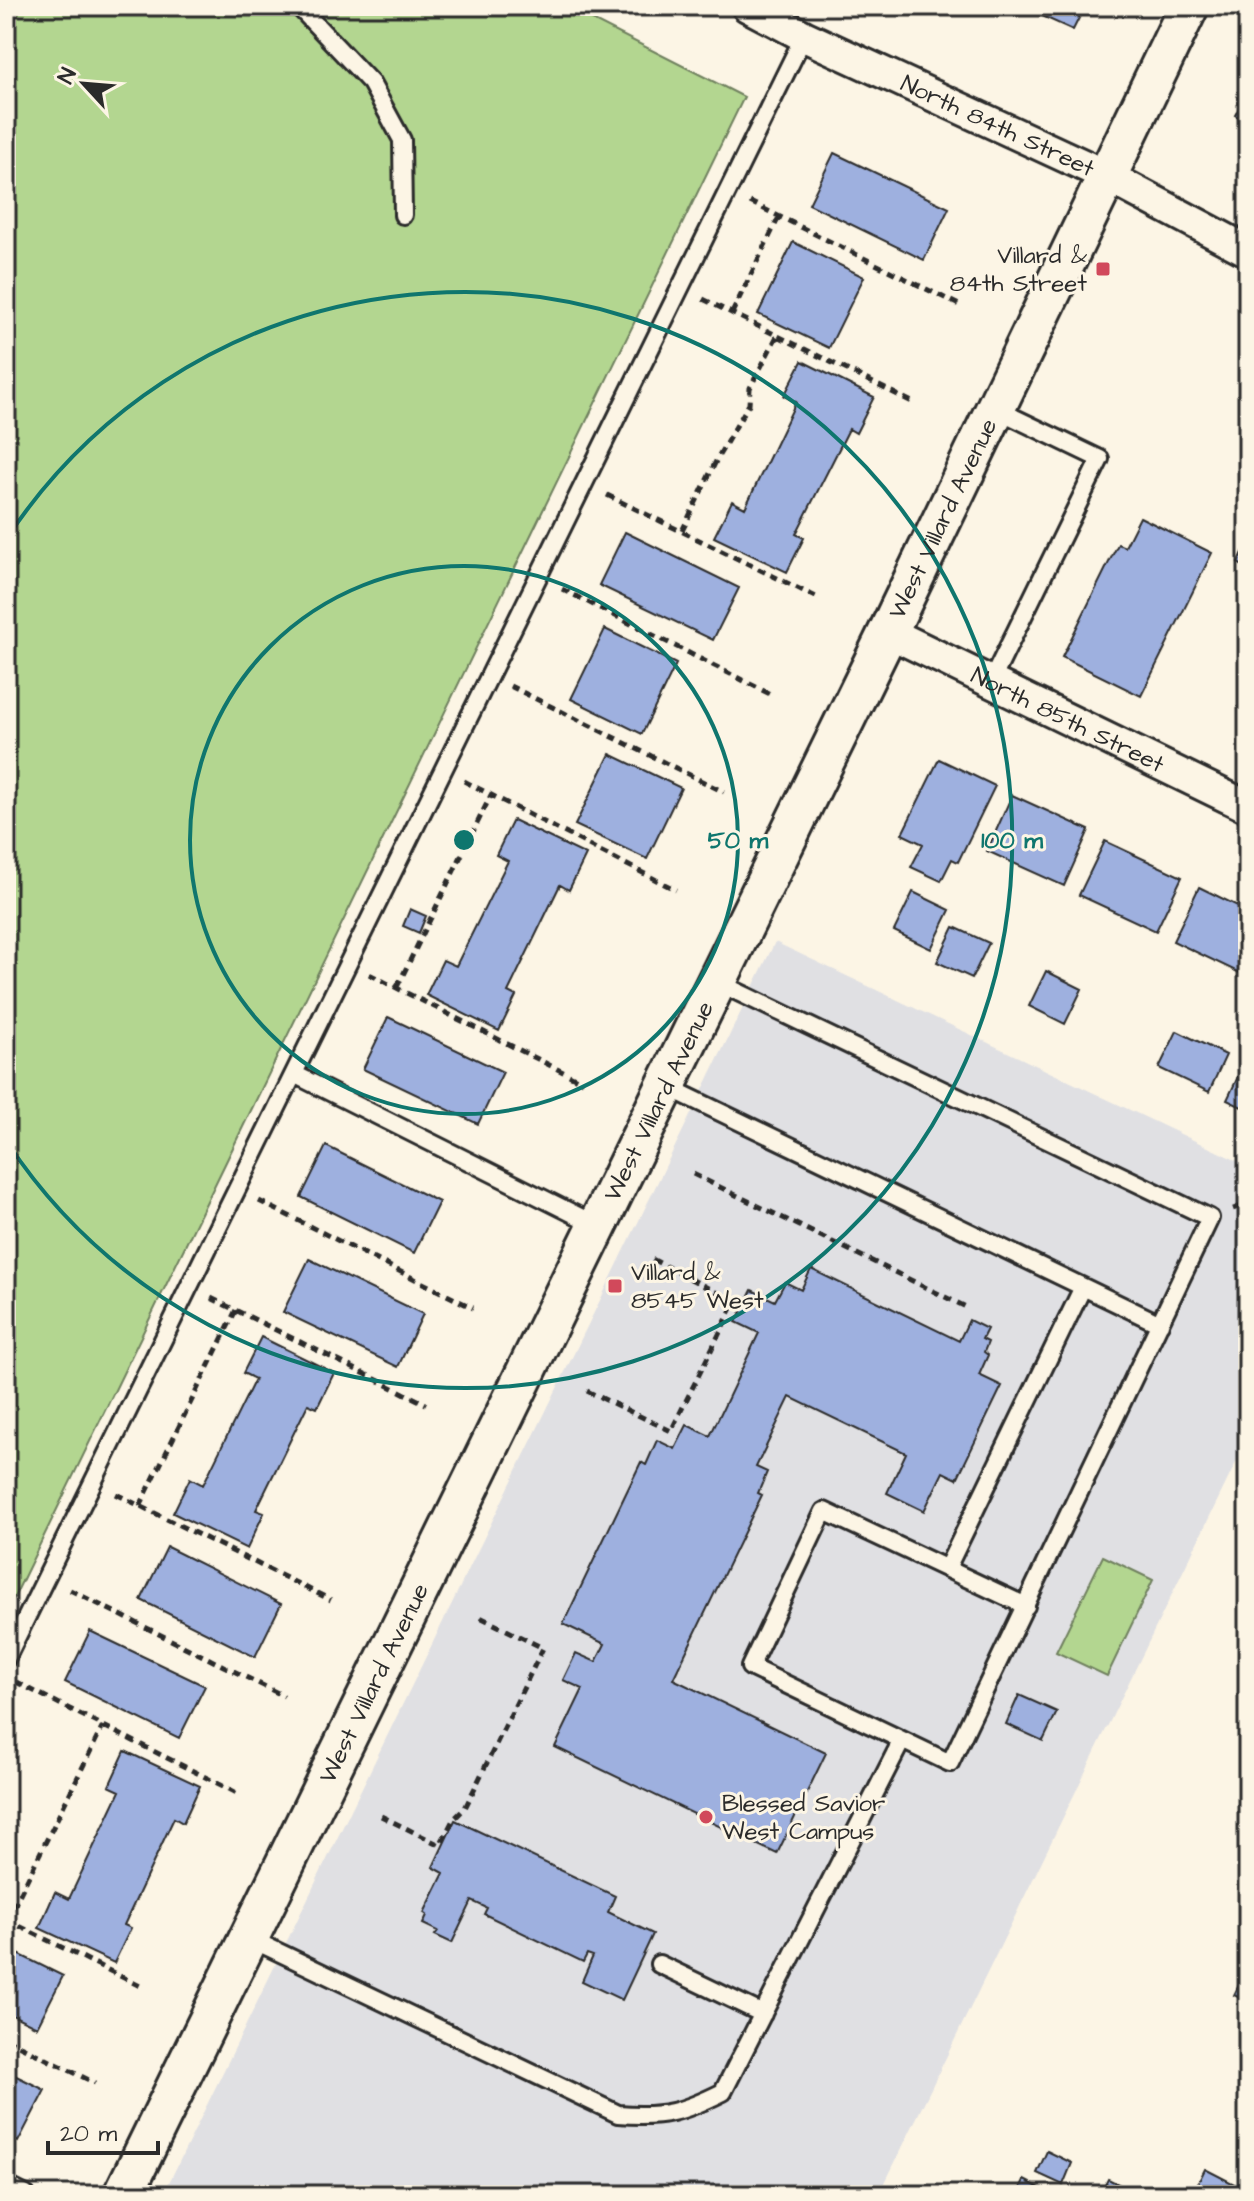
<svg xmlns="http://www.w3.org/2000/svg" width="1254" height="2201" font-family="'Architects Daughter',sans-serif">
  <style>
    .built { fill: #e0e0e3 }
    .green { fill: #b3d690; stroke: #6f805e; stroke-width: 2 }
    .building { fill: #9eb0df; stroke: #2b2b2b; stroke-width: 2 }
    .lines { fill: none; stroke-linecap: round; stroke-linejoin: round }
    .service-casing { stroke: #2b2b2b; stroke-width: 22 }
    .minor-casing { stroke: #2b2b2b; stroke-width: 36 }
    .tertiary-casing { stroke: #2b2b2b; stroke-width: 44 }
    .path { stroke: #2b2b2b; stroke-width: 5; stroke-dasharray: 8 6; stroke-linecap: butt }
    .service { stroke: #fcf5e5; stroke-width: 16 }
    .minor { stroke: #fcf5e5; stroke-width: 30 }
    .tertiary { stroke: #fcf5e5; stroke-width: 38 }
    .ring { fill: none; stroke: #0f766e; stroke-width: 4 }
    .poi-dot { fill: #d1495b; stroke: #fcf5e5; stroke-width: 3 }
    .labels { text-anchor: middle; stroke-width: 6; stroke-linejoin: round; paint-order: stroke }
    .street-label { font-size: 24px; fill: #2b2b2b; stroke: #fcf5e5 }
    .poi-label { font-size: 24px; fill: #2b2b2b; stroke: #fcf5e5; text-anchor: start }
    .centre { fill: #0f766e; stroke: #fcf5e5; stroke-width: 4 }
    .ring-label { font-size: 24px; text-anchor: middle; font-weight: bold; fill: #0f766e; stroke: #fcf5e5; stroke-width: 6; stroke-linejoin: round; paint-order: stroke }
  </style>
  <rect width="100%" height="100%" fill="#fcf5e5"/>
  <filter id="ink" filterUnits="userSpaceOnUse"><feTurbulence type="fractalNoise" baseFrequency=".0125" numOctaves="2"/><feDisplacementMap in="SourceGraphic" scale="16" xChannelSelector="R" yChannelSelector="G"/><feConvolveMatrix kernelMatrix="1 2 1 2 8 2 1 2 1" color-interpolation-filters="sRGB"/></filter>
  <g filter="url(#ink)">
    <path class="built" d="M775,942L1248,1166V1438L879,2195H163Z"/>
    <path class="green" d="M6,6H565L744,97L6,1614Z
      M1103,1556L1153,1580L1107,1676L1056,1652Z"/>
    <path class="building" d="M1020,6H1085L1073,30Z
      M1248,92V122L1235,115Z
      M834,153L949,208L924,260L809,204Z
      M793,242L864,277L829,348L758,314Z
      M802,361L874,397L856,433L849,429L796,534L804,538L787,572L714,537L732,501L745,508L796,402L784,396Z
      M1140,517L1212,553L1141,696L1062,657L1118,544L1125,547Z
      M625,532L739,588L713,640L599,585Z
      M1248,542V569L1238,563Z
      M605,629L676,664L642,734L571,699Z
      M610,754L681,788L647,859L575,825Z
      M939,759L995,786L958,862L952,859L941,881L911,867L923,844L902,834Z
      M1012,795L1089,830L1064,886L987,851Z
      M513,820L586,855L569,890L560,885L508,992L516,996L499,1031L426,995L443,960L456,966L508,861L496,855Z
      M1105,841L1182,877L1156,931L1079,895Z
      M1199,887L1248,911V977L1173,941Z
      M913,892L950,910L931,949L894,931Z
      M410,909L426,916L419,933L403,926Z
      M954,927L989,943L972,978L937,962Z
      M1046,971L1082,989L1065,1024L1029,1006Z
      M388,1017L503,1072L478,1124L363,1069Z
      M1177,1031L1226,1055L1209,1092L1159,1068Z
      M1244,1064L1248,1066V1110L1227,1100Z
      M326,1146L439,1202L414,1253L301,1197Z
      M309,1259L423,1314L398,1367L283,1312Z
      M811,1269L959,1341L969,1320L987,1329L982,1339L988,1342L984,1352L988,1355L979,1375L1002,1386L957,1479L943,1472L924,1511L887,1493L906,1453L790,1397L756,1467L767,1472L758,1493L762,1495L673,1679L826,1753L777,1854L555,1747L583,1689L563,1680L576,1653L596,1662L605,1644L563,1624L641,1462L646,1465L657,1440L675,1449L687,1425L710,1436L759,1333L736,1322L752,1290L775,1301L785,1282L801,1290Z
      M261,1337L334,1373L317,1408L308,1404L256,1510L264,1513L247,1549L173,1513L190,1478L203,1485L255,1379L243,1373Z
      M167,1547L281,1604L255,1657L141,1600Z
      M90,1631L205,1686L179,1738L65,1682Z
      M1019,1695L1057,1712L1043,1741L1006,1724Z
      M125,1751L200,1786L183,1823L174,1818L124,1925L131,1928L114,1963L39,1928L55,1892L69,1899L120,1791L109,1786Z
      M455,1820L615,1896L608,1912L653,1934L622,2000L582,1981L593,1956L587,1954L583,1962L484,1914L487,1908L472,1901L452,1943L435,1935L438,1931L423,1924L427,1915L424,1913L444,1873L433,1867Z
      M6,1948L63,1976L37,2027L6,2012Z
      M1248,1967V2002L1234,1995Z
      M6,2071L45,2090L18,2142L6,2136Z
      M1047,2151L1072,2163L1063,2185L1037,2173Z
      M1205,2169L1248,2191V2195H1192Z
      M1108,2179L1140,2195H1100Z
      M1024,2180L1044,2190L1042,2195H1017Z"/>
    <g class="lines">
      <defs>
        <path id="service" d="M298,6L371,83L402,140L403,215
          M991,682L1100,459L996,409
          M294,1074L598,1226
          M666,1086L1160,1324
          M947,1568L1083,1287
          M6,1659L804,36
          M902,1740L750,1667L824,1511L1026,1606
          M249,1938L618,2114C663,2118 683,2112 723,2092L902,1740L950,1763L1210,1218L717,982
          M659,1964L763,2014
          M6,2185L26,2195"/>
        <g id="minor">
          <path id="s1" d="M747,6L804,36L1107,176L1248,251"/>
          <path id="s2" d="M888,632L1248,807"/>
        </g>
        <g id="tertiary">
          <path id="s3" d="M123,2195L888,632L1189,6"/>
        </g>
      </defs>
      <use href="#service" class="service-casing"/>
      <use href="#minor" class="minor-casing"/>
      <use href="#tertiary" class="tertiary-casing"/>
      <path class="path" d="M750,202L961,306
        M703,299L914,403
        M732,313L779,217
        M607,495L818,598
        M682,531L718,457L749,404L750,388L777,336
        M562,589L772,695
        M510,686L724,792
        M464,781L676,890
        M369,974L583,1082
        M397,987L491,795
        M693,1174L968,1308
        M259,1201L473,1308
        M1233,1209L1248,1204
        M211,1298L426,1404
        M587,1391L671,1431L735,1302L652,1259
        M116,1494L331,1600
        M140,1506L236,1310
        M70,1590L284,1696
        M16,1682L237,1793
        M381,1816L440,1845L453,1820L465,1808L543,1648L478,1616
        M7,1920L103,1726
        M7,1920L142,1987
        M6,2039L95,2083"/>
      <use href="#service" class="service"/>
      <use href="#minor" class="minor"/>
      <use href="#tertiary" class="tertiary"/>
    </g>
  </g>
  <g class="ring">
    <circle cx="464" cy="840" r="274"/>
    <path d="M7 538A548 548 0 1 1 7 1142"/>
  </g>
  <g class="poi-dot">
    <rect x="1095" y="261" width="16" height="16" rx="4"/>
    <rect x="607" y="1278" width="16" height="16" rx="4"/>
    <circle cx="706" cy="1817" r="8"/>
  </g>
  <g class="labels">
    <g class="street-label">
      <text dy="8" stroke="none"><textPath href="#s1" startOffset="278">North 84th Street</textPath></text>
      <text dy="8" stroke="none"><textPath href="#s3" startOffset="1866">West Villard Avenue</textPath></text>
      <text dy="8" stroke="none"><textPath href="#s2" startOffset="200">North 85th Street</textPath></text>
      <text dy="8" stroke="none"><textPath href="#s3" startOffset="1218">West Villard Avenue</textPath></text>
      <text dy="8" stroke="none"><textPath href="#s3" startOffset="570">West Villard Avenue</textPath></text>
    </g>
    <g class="poi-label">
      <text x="1087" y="263" text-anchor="end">Villard &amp;<tspan x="1087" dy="28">84th Street</tspan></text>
      <text x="631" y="1280">Villard &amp;<tspan x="631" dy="28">8545 West</tspan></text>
      <text x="722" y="1811">Blessed Savior<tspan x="722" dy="28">West Campus</tspan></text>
    </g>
  </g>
  <circle cx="464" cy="840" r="12" class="centre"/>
  <g class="ring-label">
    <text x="738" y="848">50 m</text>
    <text x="1012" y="848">100 m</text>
  </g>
  <rect width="1254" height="2201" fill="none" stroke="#fcf5e5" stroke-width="32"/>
  <rect x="16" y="16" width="1222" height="2169" fill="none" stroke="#2b2b2b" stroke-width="3" filter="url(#ink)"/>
  <g transform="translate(84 84) rotate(296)" stroke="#fcf5e5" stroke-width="6" paint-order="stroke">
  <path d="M0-6L14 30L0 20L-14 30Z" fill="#2b2b2b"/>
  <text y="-12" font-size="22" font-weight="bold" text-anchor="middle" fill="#2b2b2b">N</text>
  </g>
  <path d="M48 2141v12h110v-12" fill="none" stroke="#2b2b2b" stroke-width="4"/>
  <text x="60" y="2141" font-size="24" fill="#2b2b2b" stroke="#fcf5e5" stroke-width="6" paint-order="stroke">20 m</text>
</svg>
